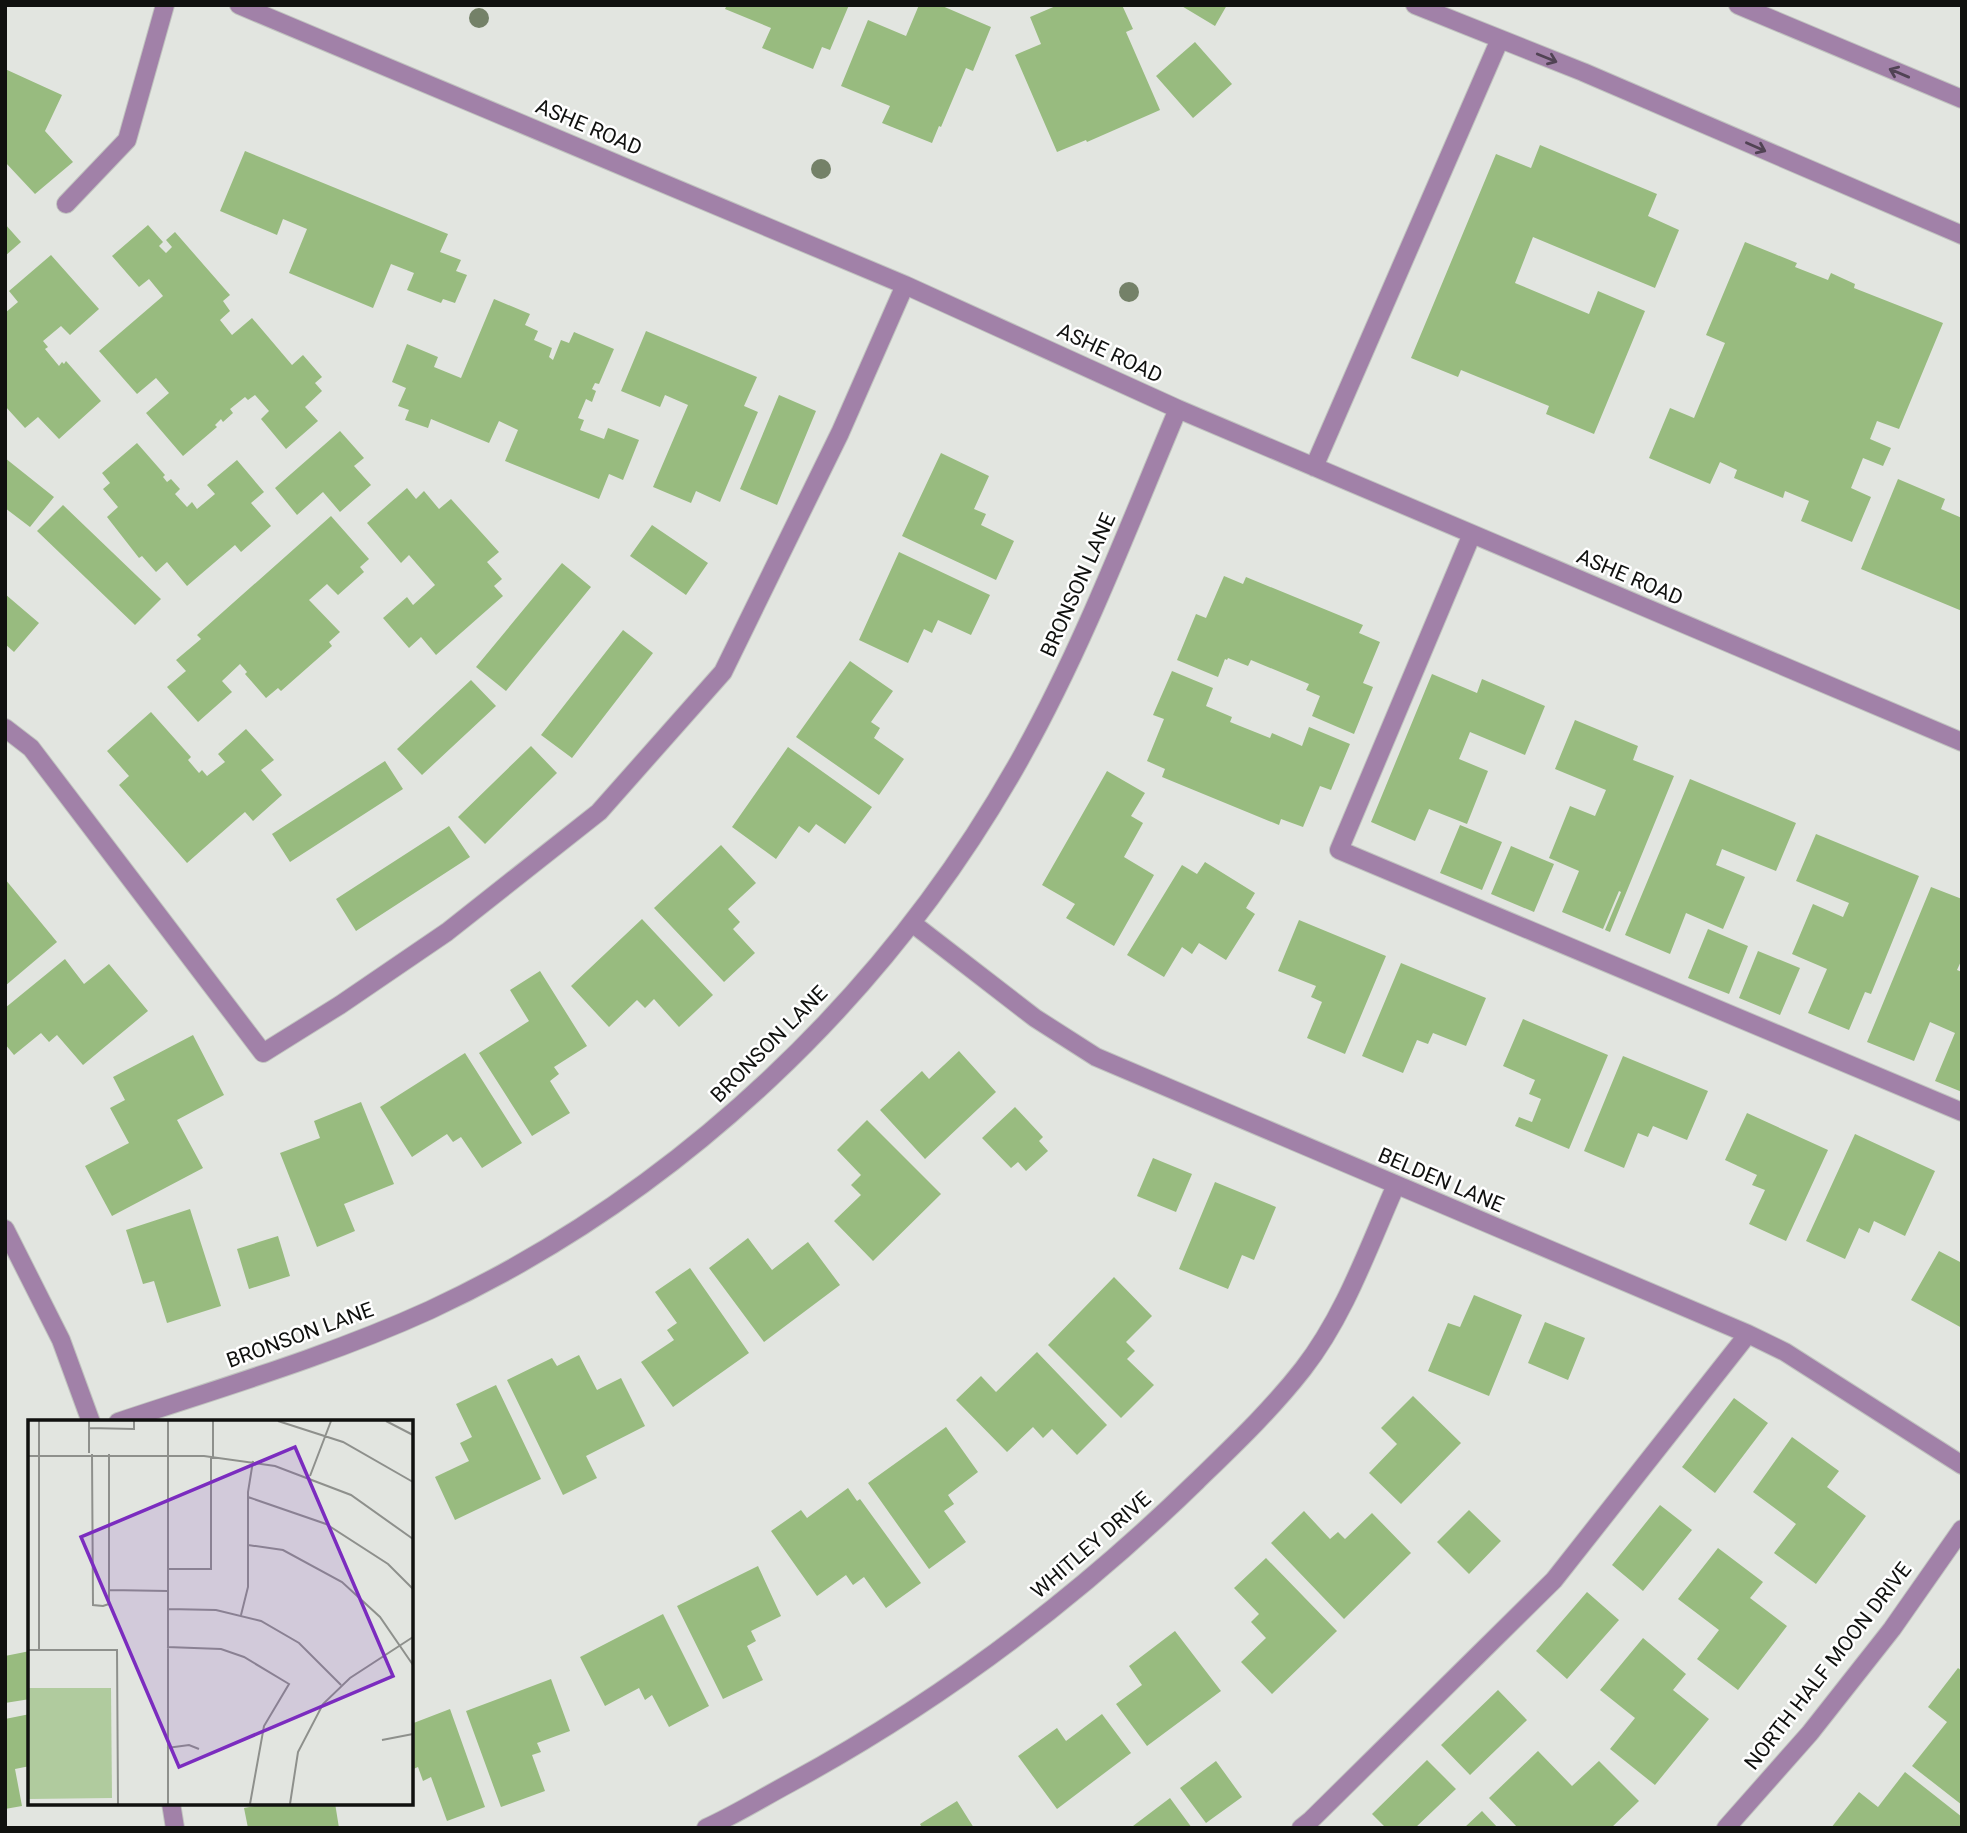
<svg xmlns="http://www.w3.org/2000/svg" width="1967" height="1833" font-family="Roboto,sans-serif">
  <style>
    .building { fill: #98bb7f }
    .lines { fill: none; stroke-linecap: round; stroke-linejoin: round }
    .minor-casing { stroke: #c0c3bf; stroke-width: 20 }
    .minor { stroke: #a181a8; stroke-width: 18 }
    .tree { fill: #748168 }
    .oneway { stroke: #514354 }
    .labels { text-anchor: middle; stroke-width: 5; stroke-linejoin: round; paint-order: stroke }
    .street-label { font-size: 21px; fill: #10110f; stroke: #fff }
    .inset-road { fill: none; stroke: #8e908c; stroke-width: 2 }
    .view { fill: #7b2cbf; fill-opacity: 0.15; stroke: #7b2cbf; stroke-width: 3.5 }
    .inset-edge { fill: none; stroke: #10110f; stroke-width: 3.5 }
  </style>
  <rect width="100%" height="100%" fill="#e2e5e0"/>
  <path class="building" d="M727,5H849L830,50L822,47L813,69L762,48L771,28L725,9Z
    M919,5H940L991,27L973,71L966,68L941,127L939,126L932,143L882,123L890,106L841,86L868,20L906,36Z
    M1058,5H1122L1133,29L1126,32L1160,110L1087,142L1086,140L1057,152L1015,55L1041,44L1030,17Z
    M1180,5H1227L1215,26Z
    M1195,42L1232,84L1193,118L1156,76Z
    M5,69L62,95L45,131L73,162L35,194L5,162Z
    M1540,145L1657,194L1648,216L1679,230L1655,288L1533,237L1515,283L1589,314L1598,291L1645,311L1594,434L1546,414L1549,406L1461,370L1458,377L1411,358L1496,154L1531,168Z
    M245,151L448,234L440,252L461,260L456,271L467,275L455,303L443,299L441,303L407,290L414,273L391,264L373,308L289,273L307,229L283,219L277,235L220,211Z
    M5,224L21,242L5,256Z
    M148,225L163,242L159,246L166,253L172,247L166,240L175,232L230,295L223,301L230,311L220,320L232,335L252,318L292,365L303,355L322,377L315,383L322,391L305,407L318,421L286,449L261,419L269,411L255,395L248,400L245,397L230,409L233,413L223,422L221,419L215,425L217,427L183,456L146,413L169,393L156,378L137,394L99,351L163,296L149,279L139,287L112,256Z
    M1745,242L1797,263L1795,267L1828,280L1831,273L1855,284L1854,288L1943,323L1899,429L1877,421L1870,439L1891,448L1883,466L1863,458L1851,488L1871,497L1852,542L1801,521L1809,501L1785,491L1783,498L1734,478L1737,470L1720,462L1710,484L1649,458L1670,408L1694,418L1725,343L1706,335Z
    M51,255L99,309L70,335L61,326L43,341L48,347L45,349L59,366L62,362L64,364L66,361L101,401L59,439L38,417L25,428L5,406V313L18,302L9,291Z
    M494,299L530,314L525,325L538,331L534,340L552,348L549,357L553,360L561,340L569,343L574,332L614,349L599,384L595,383L592,389L596,391L592,402L586,399L578,418L584,420L580,430L604,439L608,428L639,440L623,480L609,474L599,499L505,461L518,430L499,421L489,443L431,419L428,428L405,420L409,410L398,406L406,388L392,382L407,344L438,357L434,367L461,378Z
    M646,331L757,377L744,406L758,412L720,502L696,491L691,503L653,487L688,405L665,395L660,407L621,391Z
    M779,395L816,411L777,505L740,489Z
    M340,431L364,458L354,466L371,485L340,512L323,492L297,515L275,488Z
    M137,443L165,475L163,477L167,482L171,479L180,489L175,494L187,507L192,502L197,509L215,494L207,485L237,460L264,492L251,503L271,526L241,552L235,545L187,586L167,562L156,572L142,556L139,558L107,517L118,507L103,489L110,483L102,473Z
    M941,453L989,476L974,509L986,514L981,525L1014,541L996,580L902,536Z
    M5,458L54,497L30,527L5,508Z
    M1898,479L1945,499L1941,509L1962,518V611L1861,569Z
    M407,488L416,499L424,491L439,509L451,499L499,552L487,562L502,579L494,586L503,596L436,655L421,637L409,648L383,618L407,597L413,605L435,585L409,555L401,563L367,523Z
    M63,505L161,599L135,625L37,531Z
    M331,516L369,559L360,567L364,572L338,595L327,584L309,600L340,632L329,642L332,646L281,691L278,688L266,698L245,674L247,672L240,664L222,681L232,692L198,722L167,687L186,671L176,660L201,639L197,635Z
    M652,525L708,563L686,595L630,556Z
    M899,552L990,595L971,635L938,620L932,633L924,629L908,663L859,640Z
    M562,563L591,587L506,691L476,667Z
    M1224,576L1243,584L1246,577L1363,625L1359,633L1380,642L1363,683L1373,687L1354,734L1312,716L1320,696L1306,690L1309,684L1251,660L1248,666L1228,658L1227,660L1225,659L1218,677L1177,660L1196,614L1206,618Z
    M5,594L39,623L14,652L5,644Z
    M623,630L653,653L572,758L541,735Z
    M850,661L893,691L871,722L880,728L874,738L904,759L879,795L796,737Z
    M1172,671L1213,688L1206,706L1232,717L1230,722L1270,738L1272,733L1302,746L1309,727L1350,744L1331,790L1320,786L1303,827L1281,819L1279,825L1162,777L1165,769L1147,761L1164,719L1153,715Z
    M1432,674L1477,693L1482,679L1545,706L1525,755L1470,732L1459,759L1488,771L1467,824L1429,809L1415,841L1371,822Z
    M471,680L496,706L422,775L397,749Z
    M151,712L191,757L188,760L199,773L202,770L207,776L225,762L218,754L246,729L274,760L261,770L282,795L253,821L245,812L187,863L119,785L129,776L107,751Z
    M1575,720L1638,746L1633,760L1674,776L1610,932L1605,930L1621,892L1619,891L1603,929L1562,912L1579,871L1549,858L1570,806L1595,816L1606,790L1555,769Z
    M531,746L557,773L485,844L458,817Z
    M788,747L872,807L845,844L816,824L809,833L799,826L776,859L732,827Z
    M385,761L403,789L290,862L272,834Z
    M1107,771L1145,793L1131,816L1143,823L1124,857L1154,875L1114,946L1066,918L1075,904L1042,885Z
    M1690,779L1796,823L1776,871L1722,849L1716,865L1745,877L1723,929L1686,913L1670,954L1625,935Z
    M1460,825L1502,842L1482,890L1440,873Z
    M449,826L470,857L356,931L336,899Z
    M1816,834L1919,876L1871,994L1865,992L1849,1030L1808,1013L1827,969L1792,954L1813,904L1843,917L1849,903L1796,881Z
    M721,845L756,883L728,909L740,922L733,929L755,953L724,982L654,908Z
    M1511,846L1554,864L1534,912L1491,894Z
    M1205,862L1255,893L1246,908L1255,914L1226,960L1199,943L1192,954L1182,947L1164,977L1127,955L1182,865L1197,874Z
    M5,879L57,942L5,986Z
    M1931,887L1962,899V959L1957,970L1962,972V1092L1935,1081L1955,1033L1930,1022L1914,1061L1867,1042Z
    M642,919L713,995L679,1027L654,999L645,1008L637,1000L609,1027L571,986Z
    M1299,920L1386,956L1345,1054L1307,1038L1322,1002L1311,997L1316,986L1278,971Z
    M1708,929L1748,946L1729,994L1688,978Z
    M1758,951L1800,968L1780,1015L1739,998Z
    M65,959L84,984L109,964L148,1011L83,1065L57,1035L49,1042L41,1033L14,1055L5,1044V1008Z
    M1401,963L1486,998L1466,1046L1433,1033L1428,1044L1417,1040L1403,1073L1362,1056Z
    M540,971L587,1046L554,1067L559,1074L550,1081L570,1113L532,1136L479,1053L529,1021L510,990Z
    M1523,1019L1608,1055L1569,1149L1515,1126L1519,1117L1532,1122L1541,1099L1529,1094L1535,1080L1503,1066Z
    M193,1035L224,1095L177,1120L203,1168L112,1216L85,1166L129,1143L110,1108L125,1100L113,1077Z
    M959,1051L996,1092L925,1159L880,1110L922,1071L929,1079Z
    M465,1053L522,1143L482,1168L461,1137L453,1142L447,1134L412,1157L380,1107Z
    M1623,1056L1708,1091L1687,1140L1653,1126L1648,1137L1638,1133L1624,1168L1584,1151Z
    M361,1102L394,1184L344,1204L355,1231L317,1247L280,1153L320,1138L314,1121Z
    M1015,1107L1043,1137L1039,1141L1048,1151L1026,1171L1018,1162L1011,1168L982,1138Z
    M1747,1113L1828,1150L1786,1241L1749,1224L1765,1190L1752,1185L1757,1175L1725,1160Z
    M867,1120L941,1194L873,1261L834,1221L861,1195L851,1185L861,1175L837,1150Z
    M1855,1134L1935,1171L1905,1236L1874,1221L1869,1233L1859,1228L1845,1259L1806,1241Z
    M1153,1158L1192,1174L1176,1212L1137,1196Z
    M1215,1182L1276,1207L1254,1260L1242,1255L1228,1289L1179,1269Z
    M190,1209L221,1306L167,1323L154,1281L143,1284L126,1230Z
    M278,1236L290,1276L249,1289L237,1249Z
    M748,1238L772,1270L808,1242L840,1285L764,1342L709,1268Z
    M1939,1251L1962,1263V1328L1911,1300Z
    M690,1268L749,1353L673,1407L641,1362L674,1340L667,1330L677,1323L655,1292Z
    M1114,1277L1152,1316L1126,1342L1135,1351L1127,1359L1154,1385L1121,1418L1048,1345Z
    M1474,1295L1522,1315L1489,1396L1428,1371L1448,1323L1460,1327Z
    M1545,1322L1585,1338L1568,1380L1528,1363Z
    M1037,1352L1107,1425L1077,1455L1052,1429L1043,1438L1033,1427L1007,1452L956,1400L981,1376L996,1392Z
    M579,1355L597,1390L621,1378L645,1426L586,1456L597,1478L563,1495L507,1380L552,1358L557,1366Z
    M496,1385L541,1479L455,1520L435,1477L469,1461L460,1443L472,1437L456,1404Z
    M1413,1396L1461,1443L1401,1504L1369,1473L1397,1444L1381,1428Z
    M1734,1398L1768,1423L1715,1493L1682,1467Z
    M946,1427L978,1472L948,1495L954,1504L944,1511L966,1542L929,1569L868,1483Z
    M1792,1437L1839,1471L1827,1487L1866,1516L1816,1584L1774,1553L1796,1524L1753,1492Z
    M848,1488L857,1501L860,1499L921,1583L886,1608L864,1577L853,1585L846,1575L817,1596L771,1531L801,1510L807,1518Z
    M1660,1505L1692,1530L1643,1591L1612,1565Z
    M1469,1510L1501,1541L1469,1574L1437,1542Z
    M1304,1511L1330,1539L1338,1532L1345,1539L1372,1513L1411,1553L1344,1619L1271,1543Z
    M1718,1548L1763,1582L1750,1598L1787,1626L1738,1690L1697,1659L1719,1630L1678,1599Z
    M1266,1558L1337,1631L1272,1694L1241,1662L1266,1638L1251,1622L1259,1614L1234,1588Z
    M758,1566L781,1616L751,1631L756,1641L747,1646L763,1680L723,1699L677,1606Z
    M1587,1592L1619,1620L1567,1679L1536,1651Z
    M663,1614L709,1706L669,1727L652,1695L645,1700L639,1688L605,1706L580,1657Z
    M1175,1631L1221,1691L1147,1746L1116,1704L1142,1685L1129,1666Z
    M1643,1638L1686,1674L1673,1690L1709,1719L1655,1785L1610,1749L1635,1718L1600,1690Z
    M30,1651V1699L5,1703V1656Z
    M1958,1668L1962,1671V1805L1912,1766L1947,1722L1928,1707Z
    M551,1679L570,1731L537,1743L541,1752L532,1755L545,1791L501,1807L466,1711Z
    M1498,1690L1527,1720L1470,1775L1441,1745Z
    M450,1709L485,1807L447,1821L431,1777L423,1781L418,1767L411,1770V1724Z
    M30,1714V1766L15,1769L22,1806L5,1809V1719Z
    M1102,1714L1131,1753L1057,1809L1018,1756L1057,1728L1066,1741Z
    M1538,1751L1572,1786L1599,1761L1639,1801L1611,1828H1518L1489,1798Z
    M1427,1760L1456,1789L1415,1828H1386L1372,1814Z
    M1216,1761L1242,1797L1206,1823L1180,1788Z
    M1905,1772L1962,1817V1828H1831L1859,1792L1878,1807Z
    M1170,1798L1192,1828H1135L1133,1826Z
    M957,1801L974,1828H922L920,1824Z
    M270,1803H335L339,1828H248L244,1808Z
    M1482,1811L1498,1828H1464Z"/>
  <g class="lines">
    <defs>
      <path id="minor" d="M239,5L905,285L1178,409L1962,742
        M1415,5L1583,72L1962,235
        M1738,5L1962,99
        M66,204L127,140L165,5
        M1314,467L1500,39
        M1472,534L1339,850L1962,1112
        M5,728L31,748L263,1053L340,1005L447,932L599,812L723,672L840,433L905,285
        M912,923L1035,1018L1096,1057L1748,1334L1785,1352L1962,1465
        M5,1229L61,1340L91,1422
        M118,1422C223,1387 329,1356 430,1310C679,1194 890,994 1023,754C1084,644 1129,525 1178,409
        M171,1803L175,1828
        M706,1828C735,1815 762,1798 790,1783C939,1702 1076,1599 1197,1481C1234,1445 1271,1410 1303,1369C1345,1315 1368,1248 1396,1185
        M1301,1828L1311,1820L1554,1580L1748,1334
        M1726,1828L1810,1733L1892,1629L1962,1529"/>
    </defs>
    <use href="#minor" class="minor-casing"/>
    <use href="#minor" class="minor"/>
  </g>
  <g class="tree">
    <circle cx="479" cy="18" r="10"/>
    <circle cx="821" cy="169" r="10"/>
    <circle cx="1129" cy="292" r="10"/>
  </g>
  <defs><path id="oneway-shaft" d="M-6 0H5M1.5-3L5.5 0L1.5 3" fill="none" stroke-width="1.6" stroke-linecap="round" stroke-linejoin="round" transform="scale(1.75)"/></defs>
  <g class="oneway">
    <use href="#oneway-shaft" transform="translate(1547 58) rotate(22)"/>
    <use href="#oneway-shaft" transform="translate(1899 73) rotate(-157)"/>
    <use href="#oneway-shaft" transform="translate(1756 147) rotate(24)"/>
  </g>
  <g class="labels">
    <g class="street-label">
      <text transform="translate(589 127) rotate(23)" y="7">ASHE ROAD</text>
      <text transform="translate(1110 353) rotate(25)" y="7">ASHE ROAD</text>
      <text transform="translate(1630 577) rotate(23)" y="7">ASHE ROAD</text>
      <text transform="translate(1078 585) rotate(-66)" y="7">BRONSON LANE</text>
      <text transform="translate(769 1044) rotate(-45)" y="7">BRONSON LANE</text>
      <text transform="translate(1441 1180) rotate(23)" y="7">BELDEN LANE</text>
      <text transform="translate(300 1335) rotate(-20)" y="7">BRONSON LANE</text>
      <text transform="translate(1091 1545) rotate(-41)" y="7">WHITLEY DRIVE</text>
      <text transform="translate(1828 1666) rotate(-52)" y="7">NORTH HALF MOON DRIVE</text>
    </g>
  </g>
  <g transform="translate(28 1420)">
    <rect width="385" height="385" fill="#e2e5e0"/>
    <path d="M0,268H83L84,378L0,379Z" fill="#b0cb9e"/>
    <path class="inset-road" d="M11,1V230M61,1V33M185,1V37M250,1L315,22L385,62M358,1L385,15M61,8L106,9V1M64,34L65,185L75,186L81,184V34M0,36H176L247,46L323,75L385,119M282,56L303,1M220,77L298,104L360,144L385,169M220,125L255,130L314,162L352,197L385,245M140,149H183V37M81,170L140,171M140,189L188,190L233,201L271,223L313,265M213,195L220,167V72L225,41M139,227L193,229L216,237L261,264L236,306L222,384M0,230H89L90,384M354,320L385,314M139,328L161,325L171,329M140,384V1M262,384L270,332L295,284L322,258L385,217"/>
    <path class="view" d="M267,27L365,256L151,347L53,117Z"/>
    <rect width="385" height="385" class="inset-edge"/>
  </g>
  <rect width="1967" height="1833" fill="none" stroke="#10110f" stroke-width="14"/>
</svg>
